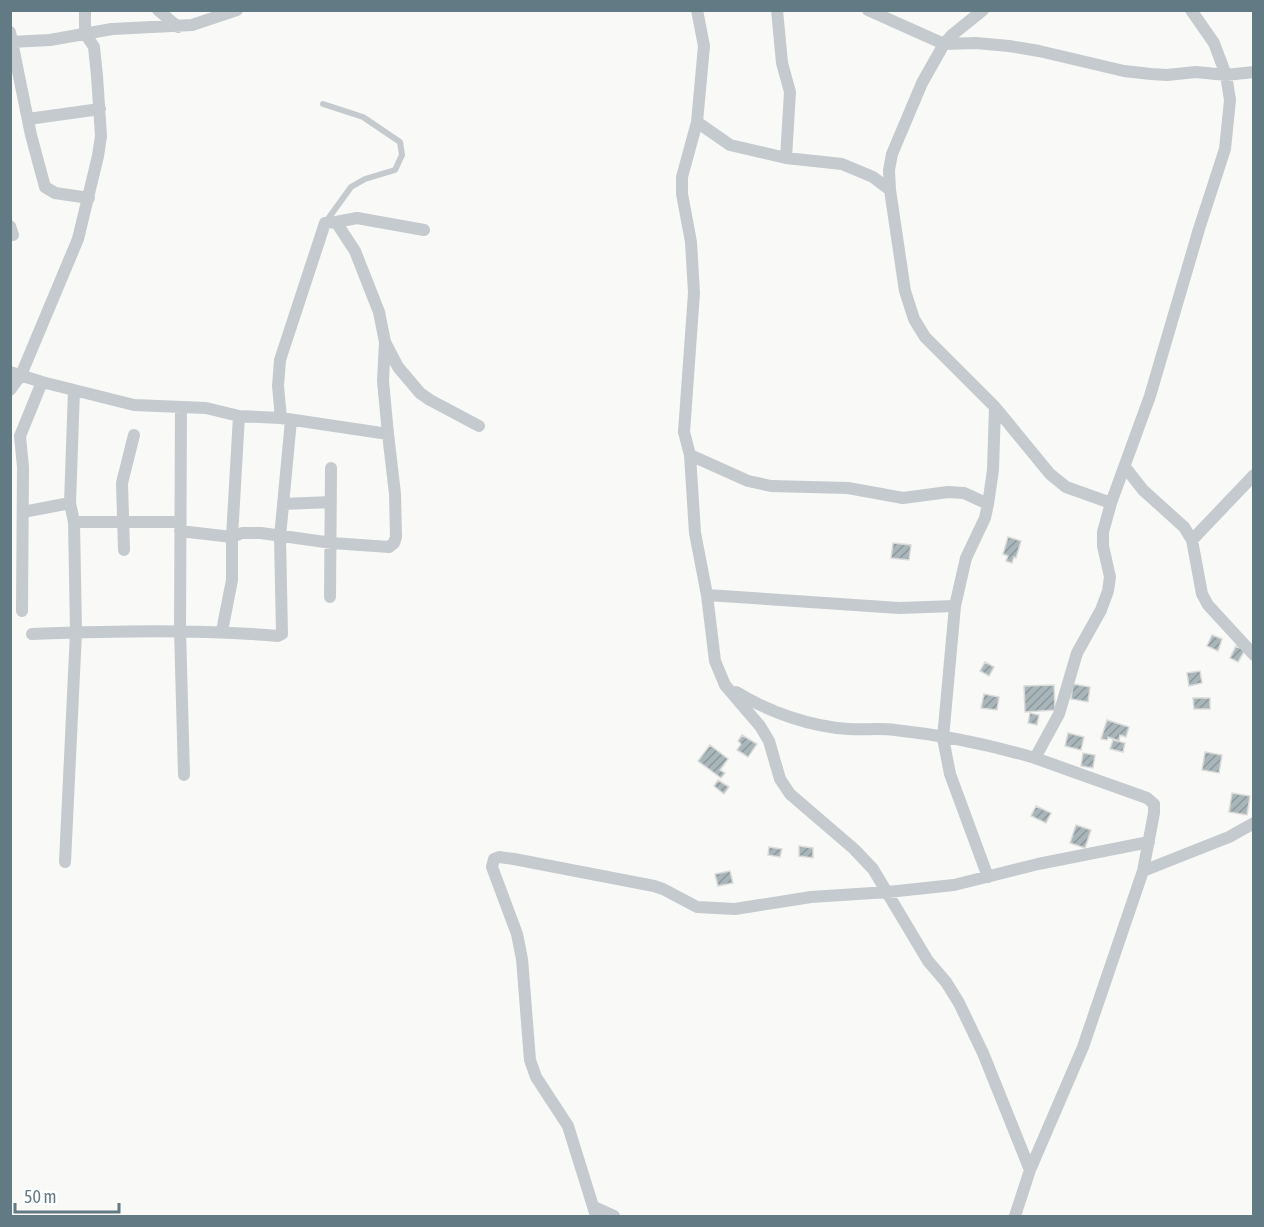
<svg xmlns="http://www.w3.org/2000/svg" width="1264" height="1227" font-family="'Asap Condensed',sans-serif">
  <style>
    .building { fill: url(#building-hatch); stroke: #dbdbd9; stroke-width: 1.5 }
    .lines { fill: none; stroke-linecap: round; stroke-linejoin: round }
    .lane { stroke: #c4cacd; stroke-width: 6 }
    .street { stroke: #c4cacd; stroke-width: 12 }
  </style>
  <defs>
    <pattern id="building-hatch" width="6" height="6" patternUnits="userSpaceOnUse" patternTransform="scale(1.5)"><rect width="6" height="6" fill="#a8b5b9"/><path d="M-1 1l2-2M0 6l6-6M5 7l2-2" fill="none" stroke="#8c989c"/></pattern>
  </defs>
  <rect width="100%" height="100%" fill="#f9f9f7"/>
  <path class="building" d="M1008,537L1021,541L1016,558L1014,557L1012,563L1006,561L1008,556L1003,554Z
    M893,543L911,545L909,560L891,558Z
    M1212,635L1222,639L1218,651L1207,646Z
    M1236,646L1245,650L1238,662L1230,658Z
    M985,662L994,667L989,676L980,671Z
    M1200,671L1202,683L1189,686L1187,673Z
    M1073,684L1090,687L1088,702L1071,699Z
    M1054,685L1055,710L1025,712L1024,686Z
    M984,694L999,697L997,710L981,708Z
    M1193,698H1210V709H1194Z
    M1030,713L1039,715L1037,725L1028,723Z
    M1107,720L1129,727L1126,737L1120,735L1119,741L1108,737L1107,740L1101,739Z
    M1068,733L1084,737L1081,750L1065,746Z
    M742,735L757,744L748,757L737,750L741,744L738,741Z
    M1113,740L1125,743L1123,752L1110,749Z
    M710,745L728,759L720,770L725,773L721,778L698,761Z
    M1205,752L1222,755L1219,773L1202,770Z
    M1083,753L1095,755L1093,768L1081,766Z
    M718,780L729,787L724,794L714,786Z
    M1232,793L1250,796L1247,815L1229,812Z
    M1036,806L1051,813L1046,823L1031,816Z
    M1076,825L1091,830L1085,848L1070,843Z
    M799,846L813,848V858L799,856Z
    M769,847L782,849L780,857L768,855Z
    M730,871L733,883L718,886L715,874Z"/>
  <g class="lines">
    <path class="lane" d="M323,104L363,117L400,142L402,155L395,170L365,179L351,187L325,223"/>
    <path class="street" d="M158,10L178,27
      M697,10L704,46L697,122L682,177V194L691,242L694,293L684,432L690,455L695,533L707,595L715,661L725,685L760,726L769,741L780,779L790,794L854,849L873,869L928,961L946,982L959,1003L983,1053L1030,1170
      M777,10L782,63L790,92L786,158
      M868,10L944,44L976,43L1009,46L1039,51L1124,71L1151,74L1167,75L1196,72L1226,75L1254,72
      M983,10L952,35L944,44L922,83L892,154L889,170L890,190L905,291L914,319L925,337L995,407L1050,474L1066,487L1111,503
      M10,32L31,135L45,187L55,193L89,198
      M10,42L50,40L112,29L192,25L237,10
      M28,119L100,109
      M697,122L730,145L786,158L842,164L873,177L890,190
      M336,222L357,218L424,230
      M10,226L13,235
      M10,372L42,382L134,405L206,408L239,416L281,418L388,434L383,381L385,342
      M10,390L21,375L78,239L98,156L101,136L97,76L94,47L85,33V10
      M181,407L180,630L184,775
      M281,418L278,386L280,360L325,223L336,222L355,251L379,312L385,342L398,367L420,393L430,400L479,426
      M690,455L748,481L771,486L848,488L903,498L948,492L964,493L988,504
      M1125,467L1143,490L1184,527L1192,540L1202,594L1208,605L1254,655
      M283,504L331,502
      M23,512L70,503
      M74,522H180
      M180,531L232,537L242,533H261L332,543L389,547L394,543L396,537L395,494L388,434
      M1192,540L1254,475
      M124,550L122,483L134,435
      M707,595L899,608L955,606
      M330,597L331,468
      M22,611L23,467L20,436L42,382
      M222,631L232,580V537L239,416
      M32,634C114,631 196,629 278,636L282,634L280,537L291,420
      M736,692C769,712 811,727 849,729C865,730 880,728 895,730C942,735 991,745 1035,758
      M65,862L76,632L74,522L70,503L74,390
      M1143,871L1229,837L1254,823
      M988,877L950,774L943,738L955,606L966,558L985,518L988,504L993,470L995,407
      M594,1207L614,1216
      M596,1216L568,1126L536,1077L530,1060L522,959L517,934L492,867L494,859L499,857L514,859L654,886L663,889L697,907L735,909L811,897L888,892L954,885L1038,864L1149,842
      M1015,1216L1030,1170L1083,1047L1143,871L1154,813V804L1147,798L1035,758L1059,714L1077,653L1101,610L1108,591L1110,577L1103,546V532L1111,503L1150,396L1199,229L1225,149L1230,100L1226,75L1214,43L1191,10"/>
  </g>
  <rect width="1264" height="1227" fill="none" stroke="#627a84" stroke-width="24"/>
  <path d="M15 1203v9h104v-9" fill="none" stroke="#627a84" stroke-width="3"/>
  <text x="24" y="1203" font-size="18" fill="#627a84" stroke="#ffffff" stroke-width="4.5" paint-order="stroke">50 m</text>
</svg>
